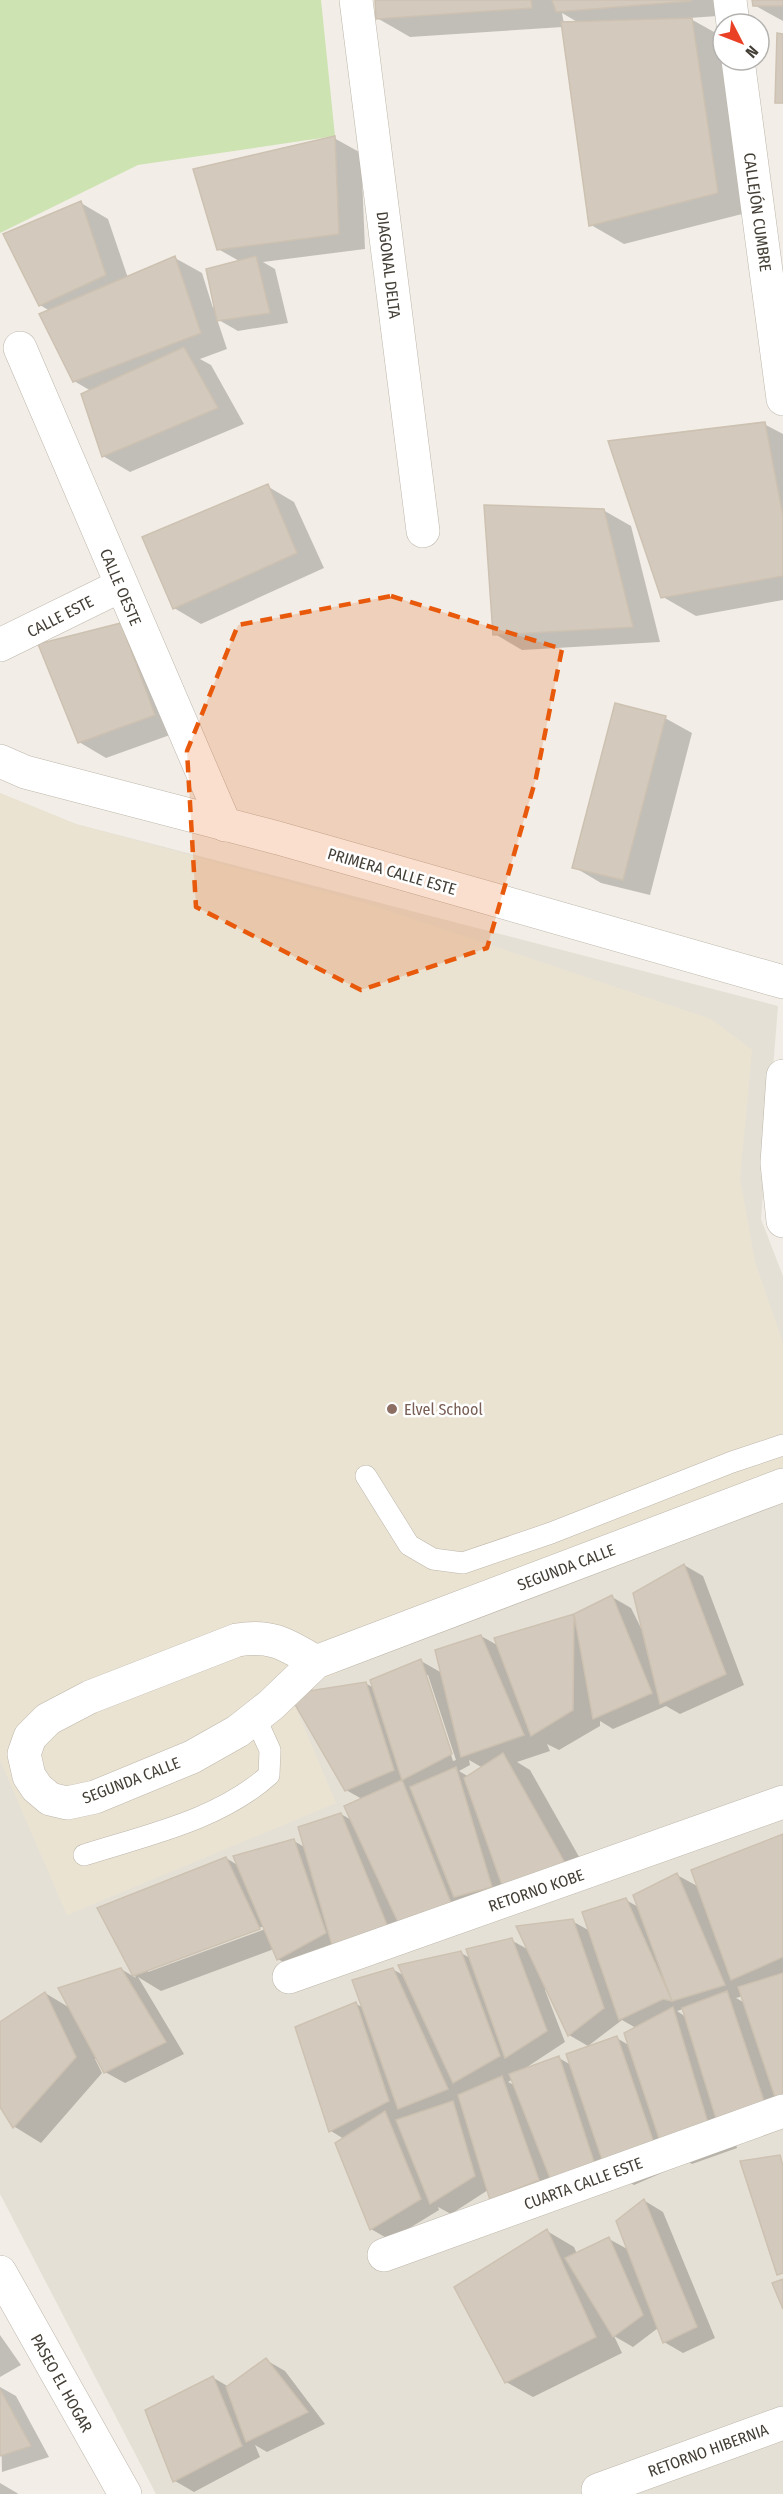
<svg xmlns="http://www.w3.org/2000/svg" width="783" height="2494" font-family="'Fira Sans Condensed',sans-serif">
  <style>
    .residential { fill: #e5e0d5 }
    .education { fill: #eae3d2 }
    .green { fill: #cee3b2 }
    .shadow { fill: #0003; fill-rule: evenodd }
    .building { fill: #d3cabd; stroke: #cdc1b1; stroke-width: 1.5 }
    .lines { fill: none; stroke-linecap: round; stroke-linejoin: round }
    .service-casing { stroke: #bdb6aa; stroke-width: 22 }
    .minor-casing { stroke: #bdb6aa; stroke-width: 34 }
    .tertiary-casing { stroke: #bdb6aa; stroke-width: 34 }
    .service { stroke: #fff; stroke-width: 21 }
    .minor { stroke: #fff; stroke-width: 33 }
    .tertiary { stroke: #fff; stroke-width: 33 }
    .marked { fill: #e8590c; fill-opacity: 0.2; stroke: #e8590c; stroke-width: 4.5; stroke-dasharray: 12 8; stroke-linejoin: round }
    .education-dot { fill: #8d6e63; stroke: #fff; stroke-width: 2 }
    .labels { text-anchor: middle; stroke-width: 5; stroke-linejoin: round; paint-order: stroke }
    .street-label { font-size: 16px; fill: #443f36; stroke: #fff }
    .education-label { font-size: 16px; fill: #785e54; stroke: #fff; text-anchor: start }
  </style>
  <rect width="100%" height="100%" fill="#f2eee7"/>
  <path class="residential" d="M0,793L76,824L778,1006L761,1219L783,1276V2494H156L0,2194Z"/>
  <path class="education" d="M0,793L76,824L365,903L711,1019L752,1050L740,1178L755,1262L783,1343V1475L290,1694L336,1803L67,1915L0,1760Z"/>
  <path class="green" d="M0,0H321L335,136L138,165L0,233Z"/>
  <path class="shadow" d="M376,0H718V16L689,18L723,37V60L750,212L624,244L591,225L563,27L410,37L377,18ZM562,13L579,23L564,24Z
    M754,0H783V21L754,5Z
    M334,138L361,153L365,249L263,262L275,269L288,323L238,331L217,319L227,349L200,359L211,365L244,424L130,472L103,456L91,391L74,381L50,311L40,305L81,203L108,219L128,278L175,258L202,273L213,308L241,262L218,249Z
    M764,424L783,434V600L696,616L663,597Z
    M267,486L294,502L324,568L201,624L174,608Z
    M603,510L631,526L660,642L522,650L495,634Z
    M120,624L181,731L106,758L79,742Z
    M665,718L692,733L650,895L601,883L574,867Z
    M684,1565L703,1576L744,1685L680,1714L666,1706L613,1729L600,1721V1726L559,1750L547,1744L550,1751L517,1762L530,1770L591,1878L297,1970L278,1959L274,1949L161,1991L138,1977L184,2054L125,2083L105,2072L98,2058L95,2059L102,2073L41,2143L15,2127L0,2104V2023L45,1993L70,2008L121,1969L136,1978L99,1909L226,1858L239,1866L294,1841L306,1848L341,1814L353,1821L362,1799L346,1790L365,1683L374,1688L421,1661L442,1673L481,1636L499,1646L496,1639L575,1615L612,1597L631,1608L645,1636ZM425,1675H428L456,1760L453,1761ZM469,1760L483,1768L469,1777L459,1771L470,1765ZM267,1925L268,1928L148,1972V1969Z
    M783,1836V2103L733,2135L737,2148L692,2164L680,2157L682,2164L634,2185L613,2173L510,2210L488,2190L451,2214L438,2207L439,2210L390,2240L371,2229L344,2139L331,2131L297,2028L356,2004L364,2008L392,1969L405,1976L461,1953L472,1959L511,1940L529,1950L572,1921L590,1931L626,1900L640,1908L677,1875L699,1887ZM548,1989L569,2035L588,2046L622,2020L636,2028L630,2046L617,2038L571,2065L559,2058L524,2069L565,2042L545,1990ZM743,1996L745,2003L736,1998ZM683,2009L686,2017L677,2011ZM513,2079L516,2086L508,2082Z
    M645,2201L663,2212L715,2338L683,2353L664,2342L658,2328L633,2347L614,2336L622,2353L533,2397L506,2382L547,2231L574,2247L577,2254L609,2239L629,2250Z
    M0,2335L21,2365L0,2377Z
    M266,2360L285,2371L325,2424L267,2452L255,2445L260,2457L194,2492L175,2481L212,2377L229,2387Z
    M0,2387L16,2396L49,2457L2,2472Z
    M0,2483L17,2493L18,2494H0Z"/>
  <path class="building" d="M375,0H531L532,8L376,19Z
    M552,0H691V1L556,12Z
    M752,0H783V6H753Z
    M692,18L718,193L589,226L561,22Z
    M777,33L783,34V103H775Z
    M335,136L339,234L217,250L193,169Z
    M81,201L106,275L39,306L3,234Z
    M175,256L201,333L73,382L39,314Z
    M256,256L270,313L217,321L206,269Z
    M184,347L218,408L102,457L81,394Z
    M765,422L783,516V576L661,598L608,441Z
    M268,484L297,553L173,609L142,537Z
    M484,505L604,509L633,627L493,635Z
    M121,623L155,715L78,743L38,644Z
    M615,703L666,716L623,880L572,868Z
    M684,1564L726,1674L660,1704L633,1593Z
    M612,1595L652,1693L593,1719L574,1614Z
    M574,1614L573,1710L531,1736L494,1638Z
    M481,1635L524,1735L461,1757L435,1650Z
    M421,1659L452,1754L402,1780L370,1680Z
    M366,1682L394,1770L345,1791L289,1694Z
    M503,1753L565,1863L502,1885L464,1778Z
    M456,1767L492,1887L454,1897L410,1787Z
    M402,1780L451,1903L399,1924L344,1806Z
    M341,1813L387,1925L334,1952L298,1827Z
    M783,1834V1957L731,1980L691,1870Z
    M294,1839L326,1933L277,1960L233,1856Z
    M226,1857L260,1929L133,1976L97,1908Z
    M677,1873L725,1985L672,2001L633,1895Z
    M626,1898L672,2001L663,1999L619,2020L582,1912Z
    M573,1919L604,2008L568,2036L516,1926Z
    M512,1938L547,2031L505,2058L466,1949Z
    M461,1951L500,2056L453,2083L398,1965Z
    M121,1968L166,2042L104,2073L58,1988Z
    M393,1968L448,2089L398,2109L352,1980Z
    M783,1973V2098L776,2100L738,1987Z
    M727,1991L766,2107L719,2128L682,2008Z
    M45,1992L76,2057L13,2128L0,2107V2022Z
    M356,2002L389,2101L329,2132L295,2027Z
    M673,2007L711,2133L663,2150L624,2033Z
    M617,2036L656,2149L606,2171L566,2054Z
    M559,2056L597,2171L552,2183L509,2074Z
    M502,2076L539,2180L490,2200L458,2095Z
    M453,2101L475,2176L430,2204L396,2120Z
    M385,2111L421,2199L370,2230L335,2143Z
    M780,2155L783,2166V2273L777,2275L740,2161Z
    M644,2199L697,2327L663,2343L616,2221Z
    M547,2229L596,2337L505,2383L454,2287Z
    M609,2237L643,2315L613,2337L565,2258Z
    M783,2279V2309L772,2283Z
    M266,2358L308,2412L246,2442L226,2387Z
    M213,2376L242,2446L173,2482L145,2410Z
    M0,2389L31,2446L0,2456Z"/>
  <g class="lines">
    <defs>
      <path id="service" d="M366,1476L409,1545L433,1559L463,1563L551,1533L732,1462L783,1445
        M84,1855C147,1835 219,1820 269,1775L270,1750L255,1717"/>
      <path id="minor" d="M356,0L423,531
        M730,0L733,24
        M738,60L783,399
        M20,348L225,825
        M0,645L120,586
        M783,1076L777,1163L783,1221
        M316,1662C287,1645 272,1634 237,1640L90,1697L48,1719L30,1737L24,1754L29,1776L37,1788L50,1799L67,1803L95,1797L192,1757L238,1731L271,1705L316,1662L783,1485
        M289,1977L783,1802
        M384,2255L783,2111
        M598,2490L783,2423"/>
      <path id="tertiary" d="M0,761L25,772L278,838L783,982
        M0,2272L125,2494"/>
    </defs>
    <use href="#service" class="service-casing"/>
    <use href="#minor" class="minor-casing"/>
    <use href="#tertiary" class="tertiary-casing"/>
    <use href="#service" class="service"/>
    <use href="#minor" class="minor"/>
    <use href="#tertiary" class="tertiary"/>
  </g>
  <path class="marked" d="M391,596L562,649L536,778L487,948L361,990L196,907L187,751L238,625Z"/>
  <circle class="education-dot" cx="392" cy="1409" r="6"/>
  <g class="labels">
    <g class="street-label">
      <text transform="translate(758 212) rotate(82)" y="6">CALLEJÓN CUMBRE</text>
      <text transform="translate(389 265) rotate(83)" y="6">DIAGONAL DELTA</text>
      <text transform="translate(121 587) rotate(67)" y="6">CALLE OESTE</text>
      <text transform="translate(60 616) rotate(-27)" y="6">CALLE ESTE</text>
      <text transform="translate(392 871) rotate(16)" y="6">PRIMERA CALLE ESTE</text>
      <text transform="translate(566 1567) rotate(-21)" y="6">SEGUNDA CALLE</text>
      <text transform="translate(131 1780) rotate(-21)" y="6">SEGUNDA CALLE</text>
      <text transform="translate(536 1890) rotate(-19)" y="6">RETORNO KOBE</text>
      <text transform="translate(583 2183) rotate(-20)" y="6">CUARTA CALLE ESTE</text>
      <text transform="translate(62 2383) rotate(61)" y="6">PASEO EL HOGAR</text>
      <text transform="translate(708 2450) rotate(-20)" y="6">RETORNO HIBERNIA</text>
    </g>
    <g class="education-label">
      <text x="404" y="1415">Elvel School</text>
    </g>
  </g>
  <g transform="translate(741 42) rotate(132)"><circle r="28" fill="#ffffff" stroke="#b4b2af" stroke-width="1.5"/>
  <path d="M0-4.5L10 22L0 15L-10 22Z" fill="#e94026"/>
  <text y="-9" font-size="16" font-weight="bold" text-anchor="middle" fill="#443f36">N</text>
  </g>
</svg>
